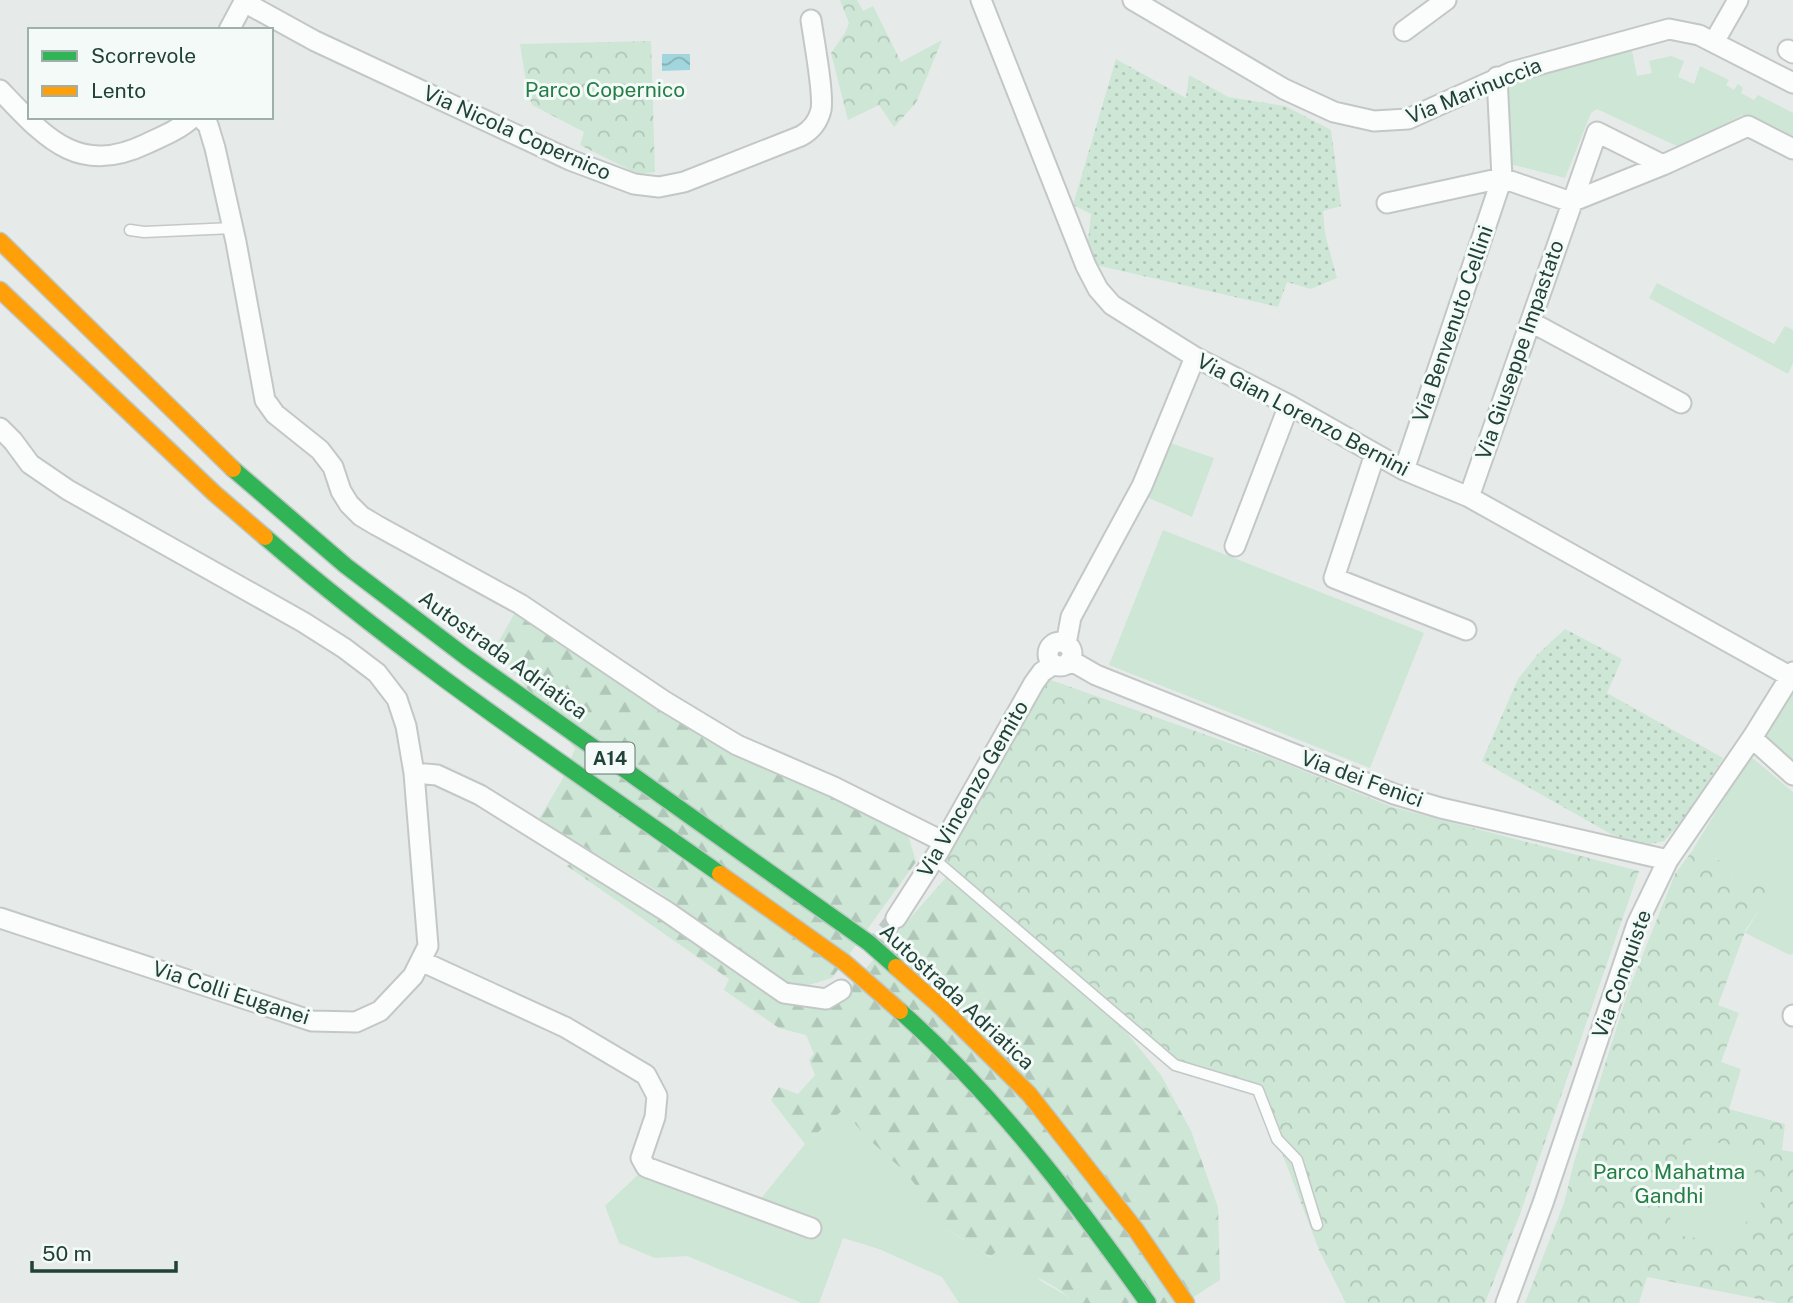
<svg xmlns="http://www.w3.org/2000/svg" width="1793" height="1303" font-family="'Public Sans',sans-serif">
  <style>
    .grass { fill: url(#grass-dots) }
    .forest { fill: url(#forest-firs) }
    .park { fill: url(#park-crowns) }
    .garden { fill: #cde6d5 }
    .water { fill: url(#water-waves) }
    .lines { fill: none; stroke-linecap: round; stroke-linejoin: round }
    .street-tunnel { stroke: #bec9c6; stroke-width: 19; stroke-dasharray: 19 10; stroke-linecap: butt }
    .lane-casing { stroke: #c3c8c6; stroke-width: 13 }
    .street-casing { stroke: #c3c8c6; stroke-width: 23 }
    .fast-casing { stroke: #bdc7c4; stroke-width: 19 }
    .slow-casing { stroke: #bdc7c4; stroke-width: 19 }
    .lane { stroke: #fbfcfc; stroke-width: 10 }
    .street { stroke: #fbfcfc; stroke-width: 19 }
    .fast { stroke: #30b455; stroke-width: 16 }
    .slow { stroke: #ff9f0a; stroke-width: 16 }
    .labels { text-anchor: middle; stroke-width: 6; stroke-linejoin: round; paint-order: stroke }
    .shield { fill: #f4faf7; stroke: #607971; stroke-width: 2 }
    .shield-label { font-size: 19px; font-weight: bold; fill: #204238 }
    .park-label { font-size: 21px; fill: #257e46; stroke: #f4faf7 }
    .street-label { font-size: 21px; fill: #204238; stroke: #f4faf7 }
  </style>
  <defs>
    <pattern id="grass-dots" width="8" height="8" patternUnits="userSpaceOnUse" patternTransform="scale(1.75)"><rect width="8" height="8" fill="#cde6d5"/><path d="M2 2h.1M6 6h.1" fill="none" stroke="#b0c6b8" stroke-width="1.8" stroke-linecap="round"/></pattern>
    <pattern id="forest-firs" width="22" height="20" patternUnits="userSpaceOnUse" patternTransform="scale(1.75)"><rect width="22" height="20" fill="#cde6d5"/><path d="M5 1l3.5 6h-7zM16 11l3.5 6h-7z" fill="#b0c6b8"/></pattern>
    <pattern id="park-crowns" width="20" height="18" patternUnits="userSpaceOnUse" patternTransform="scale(1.75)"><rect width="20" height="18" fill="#cde6d5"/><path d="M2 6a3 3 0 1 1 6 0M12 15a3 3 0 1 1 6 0" fill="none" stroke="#b0c6b8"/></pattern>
    <pattern id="water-waves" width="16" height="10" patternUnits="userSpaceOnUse" patternTransform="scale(1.75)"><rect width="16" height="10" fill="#a2d6de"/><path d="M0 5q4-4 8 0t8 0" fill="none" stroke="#84afb5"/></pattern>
  </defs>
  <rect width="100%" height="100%" fill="#e6ebe9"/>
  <path class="grass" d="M1116,59L1186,98L1189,75L1228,97L1285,106L1331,130L1341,206L1323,211L1325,234L1337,278L1311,289L1287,282L1278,307L1096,265L1088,241L1091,214L1073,205Z
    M1565,629L1622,659L1607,693L1723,758L1685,818L1664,841L1645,845L1611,834L1482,761L1518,679L1538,654Z"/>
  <path class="forest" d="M520,604L664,701L876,807L909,838L916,862L832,978L805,986L786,983L659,892L539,819L562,780L575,749L495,648Z
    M580,858L792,1001L844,993L950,873L1103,1003L1161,1075L1191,1131L1218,1207L1220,1280L1184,1303H1075C1049,1276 1008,1269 978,1249L979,1245L968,1238L966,1241L918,1212L920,1192L906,1173L867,1138L843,1110L805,1144L771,1100L779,1087L798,1094L815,1075L809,1060L814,1054L806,1035L779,1028L724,990L729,979L567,866Z"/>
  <path class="park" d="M840,0H857L863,11L873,6L901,62L942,40L916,103L894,127L879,105L848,120L831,53L845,33L849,23Z
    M651,41L655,172L638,174L580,145L584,132L532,105L528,94L520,44Z
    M1048,679L1274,759L1392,807L1639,871L1519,1217L1485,1303H1346L1319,1250L1258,1090L1175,1065L940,864Z
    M1692,851L1719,860L1742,883L1758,868L1777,884L1746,929L1718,1005L1739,1013L1721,1062L1741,1069L1729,1109L1785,1124L1782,1150L1793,1152V1303H1779L1647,1277L1639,1303H1525L1564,1203L1574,1162L1629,989L1675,874Z"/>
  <path class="garden" d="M1631,46L1637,76L1652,73L1649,61L1671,56L1684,61L1678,77L1694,84L1700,66L1729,80L1726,85L1734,90L1738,84L1743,88L1741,93L1754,100L1758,95L1793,113V141L1742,115L1681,148L1597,109L1591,113L1565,178L1510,164L1504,78Z
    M1657,283L1774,344L1785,326L1793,330V363L1788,374L1649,298Z
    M1170,443L1214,458L1192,517L1147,497Z
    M1163,530L1424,633L1370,768L1109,665Z
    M1793,688V761L1761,737Z
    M1750,756L1793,792V953L1790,955L1745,933L1776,883L1758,868L1742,883L1719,860L1692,851Z
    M843,1110L867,1138L906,1173L921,1192L919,1212L965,1241L968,1237L980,1245L978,1249L990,1257L996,1252L1029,1267C1036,1284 1062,1289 1075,1303H959L942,1277L879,1249L843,1238L819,1303H802L687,1256L655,1258L619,1243L605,1206L646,1167L755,1206L805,1144Z
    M1692,1139L1746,1147L1764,1199L1730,1243L1676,1235L1658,1183Z"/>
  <path class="water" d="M662,54H690V70L662,71Z"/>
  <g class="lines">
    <path class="street-tunnel" d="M869,954L896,918"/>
    <defs>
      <path id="lane" d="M130,230L144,232L233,228
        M934,859L1175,1065L1258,1090L1277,1139L1297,1160L1317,1225"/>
      <path id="street" d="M981,0L1086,266L1098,289L1112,305L1195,357L1289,405L1404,470L1469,497L1791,677
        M1133,0L1284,89L1334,112L1374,121L1408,119L1512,72L1669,29L1699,35L1793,83
        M244,2L315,41L570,160L634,184L659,187L684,182L801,136C812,130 818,122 821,110C824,93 814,41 811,20
        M229,30L245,0
        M1404,31L1446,0
        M1714,42L1738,0
        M1788,50L1793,53
        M0,90C44,136 77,177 146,144C163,136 179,130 193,117
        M200,117L208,125L215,148L236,242L265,400L275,414L320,450L333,467L341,491L349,504L361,516L376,525L520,604L664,701L737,745L834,787L944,842
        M1387,203L1502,178L1571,202L1663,165L1748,126L1793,149
        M1531,322L1681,403
        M0,428L13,441L30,464L68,490L303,622L344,648L377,673L397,699L406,726L414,773
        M1375,454L1334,578L1466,630
        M1404,470L1502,178L1497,77
        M1469,497L1597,132L1663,165
        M1235,546L1289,405
        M1048 654a12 12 0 1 1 24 0a12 12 0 1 1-24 0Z
        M1066,644L1071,617L1142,486L1195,357
        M1070,660L1096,675L1394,794L1441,808L1668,860
        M1752,738L1793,775
        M0,918L312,1021L356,1022L380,1011L413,976L428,946L414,773L437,775L480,795L666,911L784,993L826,999L841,990
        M896,918L939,851L1034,683L1042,672L1054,664
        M421,961L565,1027L646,1075L657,1096L655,1117L641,1158L646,1167L811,1228
        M1793,1015V1016
        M1506,1303L1543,1203L1637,924L1668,860L1752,738L1793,672"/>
      <path id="fast" d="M233,469L346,566L466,657L869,943L896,967
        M265,537C408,661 566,765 720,874
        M900,1011C996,1096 1074,1199 1148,1303"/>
      <path id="slow" d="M0,241L233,469
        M0,290L214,493L265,537
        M720,874L844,962L900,1011
        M896,967L941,1007L1029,1094L1136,1230L1186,1303"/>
    </defs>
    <use href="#lane" class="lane-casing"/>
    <use href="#street" class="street-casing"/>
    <use href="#fast" class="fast-casing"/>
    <use href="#slow" class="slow-casing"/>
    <use href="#lane" class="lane"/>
    <use href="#street" class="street"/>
    <use href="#fast" class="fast"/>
    <use href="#slow" class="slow"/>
  </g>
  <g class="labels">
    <rect class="shield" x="585.5" y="742.5" width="49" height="31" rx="5"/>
    <g class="shield-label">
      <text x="610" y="765">A14</text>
    </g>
    <g class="park-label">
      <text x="605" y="97">Parco Copernico</text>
      <text x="1669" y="1179">Parco Mahatma<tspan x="1669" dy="24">Gandhi</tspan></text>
    </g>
    <g class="street-label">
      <text transform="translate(1474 91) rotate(-22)" y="7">Via Marinuccia</text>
      <text transform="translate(517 133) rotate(24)" y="7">Via Nicola Copernico</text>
      <text transform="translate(1453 324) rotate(-71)" y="7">Via Benvenuto Cellini</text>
      <text transform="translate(1520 350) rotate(-71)" y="7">Via Giuseppe Impastato</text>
      <text transform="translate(1303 415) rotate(28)" y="7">Via Gian Lorenzo Bernini</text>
      <text transform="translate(503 655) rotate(36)" y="7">Autostrada Adriatica</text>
      <text transform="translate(1362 779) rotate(20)" y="7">Via dei Fenici</text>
      <text transform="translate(973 789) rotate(-60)" y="7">Via Vincenzo Gemito</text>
      <text transform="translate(1622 974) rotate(-70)" y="7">Via Conquiste</text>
      <text transform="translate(231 993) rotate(18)" y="7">Via Colli Euganei</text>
      <text transform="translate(957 997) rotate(43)" y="7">Autostrada Adriatica</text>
    </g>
  </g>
  <rect x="28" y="28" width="245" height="91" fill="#f4faf7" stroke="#9fb0ab" stroke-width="2"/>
  <rect x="42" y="51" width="35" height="10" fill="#30b455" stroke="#9fb0ab" stroke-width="2"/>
  <text x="91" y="63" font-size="21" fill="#204238">Scorrevole</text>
  <rect x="42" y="86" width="35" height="10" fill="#ff9f0a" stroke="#9fb0ab" stroke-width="2"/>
  <text x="91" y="98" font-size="21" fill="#204238">Lento</text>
  <path d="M32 1261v10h144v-10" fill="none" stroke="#204238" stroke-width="3.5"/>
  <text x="42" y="1261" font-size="21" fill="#204238" stroke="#f4faf7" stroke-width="5" paint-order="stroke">50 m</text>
</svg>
